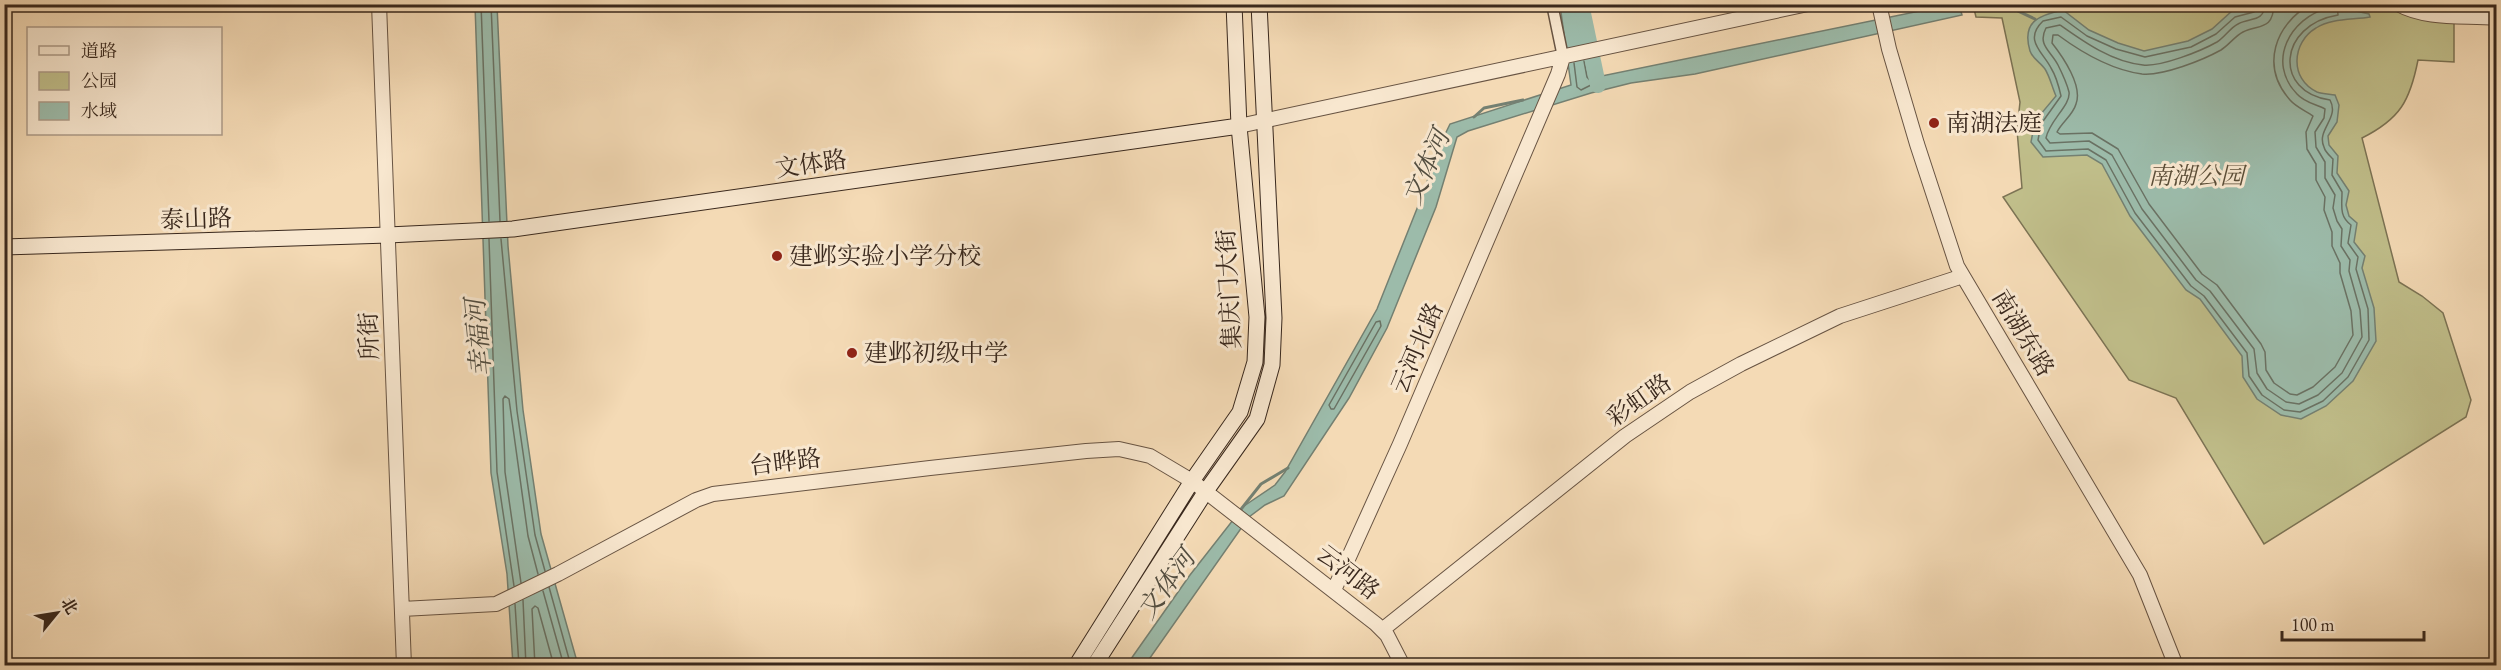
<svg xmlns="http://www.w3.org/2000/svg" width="2501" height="670" font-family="'EB Garamond','Noto Serif SC',serif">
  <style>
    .green { fill: #c0be8a; stroke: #7c7354; stroke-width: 1.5 }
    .water { fill: #9cbbaa; stroke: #748072; stroke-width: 1.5 }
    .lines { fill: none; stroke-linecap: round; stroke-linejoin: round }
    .shore { stroke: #6a7264; stroke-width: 1.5 }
    .stream { stroke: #748072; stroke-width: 3 }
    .river { stroke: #9cbbaa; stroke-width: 16 }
    .minor-casing { stroke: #685443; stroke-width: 13 }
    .tertiary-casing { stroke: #685443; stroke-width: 16 }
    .secondary-casing { stroke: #39281d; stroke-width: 17 }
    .minor { stroke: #f8e7cf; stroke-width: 10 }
    .tertiary { stroke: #f8e7cf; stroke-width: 14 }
    .secondary { stroke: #f8e7cf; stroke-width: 15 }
    .poi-dot { fill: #8f2418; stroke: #f8e7cf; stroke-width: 2 }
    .labels { text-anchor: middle; stroke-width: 6; stroke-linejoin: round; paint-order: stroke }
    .poi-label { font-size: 24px; fill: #39281d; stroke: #f8e7cf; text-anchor: start }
    .street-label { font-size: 24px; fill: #39281d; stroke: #f8e7cf }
    .park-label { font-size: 24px; font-style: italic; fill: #5b4e38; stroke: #f8e7cf }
    .water-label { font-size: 26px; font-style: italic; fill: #524d40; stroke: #f8e7cf }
  </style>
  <rect width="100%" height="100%" fill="#f4dab5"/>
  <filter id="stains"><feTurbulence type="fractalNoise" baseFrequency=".00333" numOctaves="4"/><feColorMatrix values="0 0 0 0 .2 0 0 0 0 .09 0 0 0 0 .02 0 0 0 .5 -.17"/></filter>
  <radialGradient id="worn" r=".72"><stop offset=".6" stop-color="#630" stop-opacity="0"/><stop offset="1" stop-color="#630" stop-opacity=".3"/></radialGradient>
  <path class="green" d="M2388,4L2404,14L2454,21V62L2418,60C2410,101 2400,119 2362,138L2399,282L2422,296L2443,313L2471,400L2466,417L2264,544L2176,398L2129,380L2003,197L2022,188L2017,130L2020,102L2002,18L1976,17L1973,5Z"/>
  <path class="water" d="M2269,4L2330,5L2369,14L2370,17C2353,20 2331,18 2316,28C2292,42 2289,79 2317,92C2323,94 2329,94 2335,95L2339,105L2337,122L2328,136L2329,145L2338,156L2337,173L2349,191L2346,205L2349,216L2357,223L2354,242L2365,256L2362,268L2374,308L2376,341L2353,381L2326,406L2301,419L2281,415L2257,399L2243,377L2242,356L2200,299L2186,290L2130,216L2102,164L2087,155L2043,157L2031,142L2035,121L2056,96C2052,87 2050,77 2045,69C2041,63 2032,58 2030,51C2021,21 2040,15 2063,10L2089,30L2118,43L2144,51L2188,41L2212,29L2232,11Z
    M475,5H497L508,246L523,410L541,534L578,665H513L507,574L491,473Z
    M1560,5H1580L1592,75L1597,77L1949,5H1959L1962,15L1695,74L1631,83L1591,93L1468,131L1457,137L1436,207L1387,328L1349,398L1284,496L1265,505L1249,517L1145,665L1126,666L1190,575L1244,506L1275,485L1285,472L1377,309L1424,191L1437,151L1450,124L1571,85Z"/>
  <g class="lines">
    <path class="shore" d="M481,4L489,221
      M491,4L500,221
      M2257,4L2254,12L2235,17L2216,34L2191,47L2145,57L2116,49L2087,36L2061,17L2043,21C2023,40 2043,52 2051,68C2056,76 2059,87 2061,96L2041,124L2038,140L2046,151L2088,149L2106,160L2135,213L2191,286L2204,296L2247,353L2249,376L2262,395L2284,410L2300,412L2323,401L2348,377L2369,340L2368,309L2356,269L2358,257L2348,243L2351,225C2339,216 2342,206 2342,192L2332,175L2333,159C2330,156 2325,152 2324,147C2316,130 2340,118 2330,100C2273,92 2278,25 2338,15L2337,4
      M2265,4C2264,23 2250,17 2238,24C2230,28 2225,37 2217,42C2201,51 2161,67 2143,65C2112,62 2084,42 2060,25L2046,28C2037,45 2051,51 2058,65C2062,73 2067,84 2069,92C2071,105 2049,121 2046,138L2050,143L2089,141L2112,155L2142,209L2196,280L2210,291L2254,349L2257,373L2267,389L2286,402L2299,404L2318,395L2342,373L2362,337L2360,310L2349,271L2350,260L2341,246L2342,229L2337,221L2333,208L2335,195L2325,178V162L2316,147L2315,132L2324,118L2325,109C2316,104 2305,103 2297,94C2266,62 2290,18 2328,8L2329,4
      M2274,4C2273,31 2259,24 2243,32C2235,36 2229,45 2221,50C2203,60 2163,76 2142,74C2112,70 2081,52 2058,35H2053L2052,43C2063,57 2083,86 2076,104C2073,115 2062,122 2057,132L2060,134L2092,133L2118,149L2149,204L2202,274L2217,285L2261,344L2265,352L2266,370L2274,383L2290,394L2297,395L2313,387L2335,367L2353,335L2351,311L2340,273V263L2332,246V232L2324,210L2325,197L2316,180V164L2307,149L2306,132L2313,116C2306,111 2296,107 2290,100C2260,66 2275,24 2311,4
      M1574,63L1577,87L1581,90L1593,84L1587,77L1584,61
      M489,239L497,472L514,586
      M501,239L517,411L535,535L545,571
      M1380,321L1381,326L1334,409H1331L1329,405L1376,322Z
      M521,583L505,472L503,399L505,396L509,399L528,536L538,574
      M549,587L571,666
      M543,591L564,666
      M523,600L526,666
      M515,604L519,666
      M535,666L532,609L535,606L538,608L554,666"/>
    <path class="stream" d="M2003,4L2035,19
      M1959,10L1985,4
      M1474,117L1484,108L1523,100
      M1238,513L1261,484L1288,468"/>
    <path class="river" d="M1581,4L1598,85"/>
    <defs>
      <path id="minor" d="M1552,4L1563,57"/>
      <path id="tertiary" d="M379,4L404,666
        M1879,4L1889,49L1917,144L1957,266L2140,575L2176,666
        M2398,4C2427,20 2464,15 2496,18
        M1239,126L1808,4
        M1334,590L1400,444L1558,74L1563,57
        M402,609L496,604L558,574L696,500L713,494L930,468L1086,451L1119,449L1150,456L1192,481L1376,624L1387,635L1403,666
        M1382,630L1625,436L1690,392L1741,364L1840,316L1963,276"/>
      <path id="secondary" d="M4,247L388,235L513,229L1239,126
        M1076,666L1192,481L1240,412L1255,362L1257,317L1239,126L1234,4
        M1094,666L1206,491L1257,419L1272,365L1274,318L1259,4"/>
    </defs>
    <use href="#minor" class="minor-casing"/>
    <use href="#tertiary" class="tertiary-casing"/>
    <use href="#secondary" class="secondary-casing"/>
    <use href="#minor" class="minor"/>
    <use href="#tertiary" class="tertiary"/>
    <use href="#secondary" class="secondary"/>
  </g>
  <g class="poi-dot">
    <circle cx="1934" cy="123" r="6"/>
    <circle cx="777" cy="256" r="6"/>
    <circle cx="852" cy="353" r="6"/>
  </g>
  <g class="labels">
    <g class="poi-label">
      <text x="1946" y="131">南湖法庭</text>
      <text x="789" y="264">建邺实验小学分校</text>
      <text x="864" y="361">建邺初级中学</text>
    </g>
    <g class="street-label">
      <text transform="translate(811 164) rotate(-8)" y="8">文体路</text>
      <text transform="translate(196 219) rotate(-2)" y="8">泰山路</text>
      <text transform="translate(1229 289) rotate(-93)" y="8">集庆门大街</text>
      <text transform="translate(2023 333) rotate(59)" y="8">南湖东路</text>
      <text transform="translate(369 336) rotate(-92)" y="8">所街</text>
      <text transform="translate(1417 348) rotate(-67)" y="8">云河北路</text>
      <text transform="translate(1639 400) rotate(-35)" y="8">彩虹路</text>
      <text transform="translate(785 462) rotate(-7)" y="8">台晔路</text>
      <text transform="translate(1348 572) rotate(38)" y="8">云河路</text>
    </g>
    <g class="park-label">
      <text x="2196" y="184">南湖公园</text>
    </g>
    <g class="water-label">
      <text transform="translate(1426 167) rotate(-66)" y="9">文体河</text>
      <text transform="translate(478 338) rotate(-95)" y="9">幸福河</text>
      <text transform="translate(1166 584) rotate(-54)" y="9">文体河</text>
    </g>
  </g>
  <rect width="2501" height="670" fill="none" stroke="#f4dab5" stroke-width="24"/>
  <rect x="6" y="6" width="2489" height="658" fill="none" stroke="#39281d" stroke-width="3"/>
  <rect x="12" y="12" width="2477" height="646" fill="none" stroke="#39281d" stroke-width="1.5"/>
  <rect x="27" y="27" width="195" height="108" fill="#f8e7cf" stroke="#ac9b88" stroke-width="1.5"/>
  <rect x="39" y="46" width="30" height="9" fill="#f8e7cf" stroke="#ac9b88" stroke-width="1.5"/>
  <text x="81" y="57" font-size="18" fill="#39281d">道路</text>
  <rect x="39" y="72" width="30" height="18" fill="#c0be8a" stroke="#ac9b88" stroke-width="1.5"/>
  <text x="81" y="87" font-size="18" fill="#39281d">公园</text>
  <rect x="39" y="102" width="30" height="18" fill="#9cbbaa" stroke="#ac9b88" stroke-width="1.5"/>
  <text x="81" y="117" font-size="18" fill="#39281d">水域</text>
  <g transform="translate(57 613) rotate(60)" stroke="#f8e7cf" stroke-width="4.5" paint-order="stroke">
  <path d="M0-4.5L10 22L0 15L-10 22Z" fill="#39281d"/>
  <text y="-9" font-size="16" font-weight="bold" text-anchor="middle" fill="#39281d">北</text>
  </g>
  <path d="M2282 631v9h142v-9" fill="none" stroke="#39281d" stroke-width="3"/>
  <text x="2291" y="631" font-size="18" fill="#39281d" stroke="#f8e7cf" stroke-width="4.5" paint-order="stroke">100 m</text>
  <rect width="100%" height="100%" filter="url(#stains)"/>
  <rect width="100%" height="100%" fill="url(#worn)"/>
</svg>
